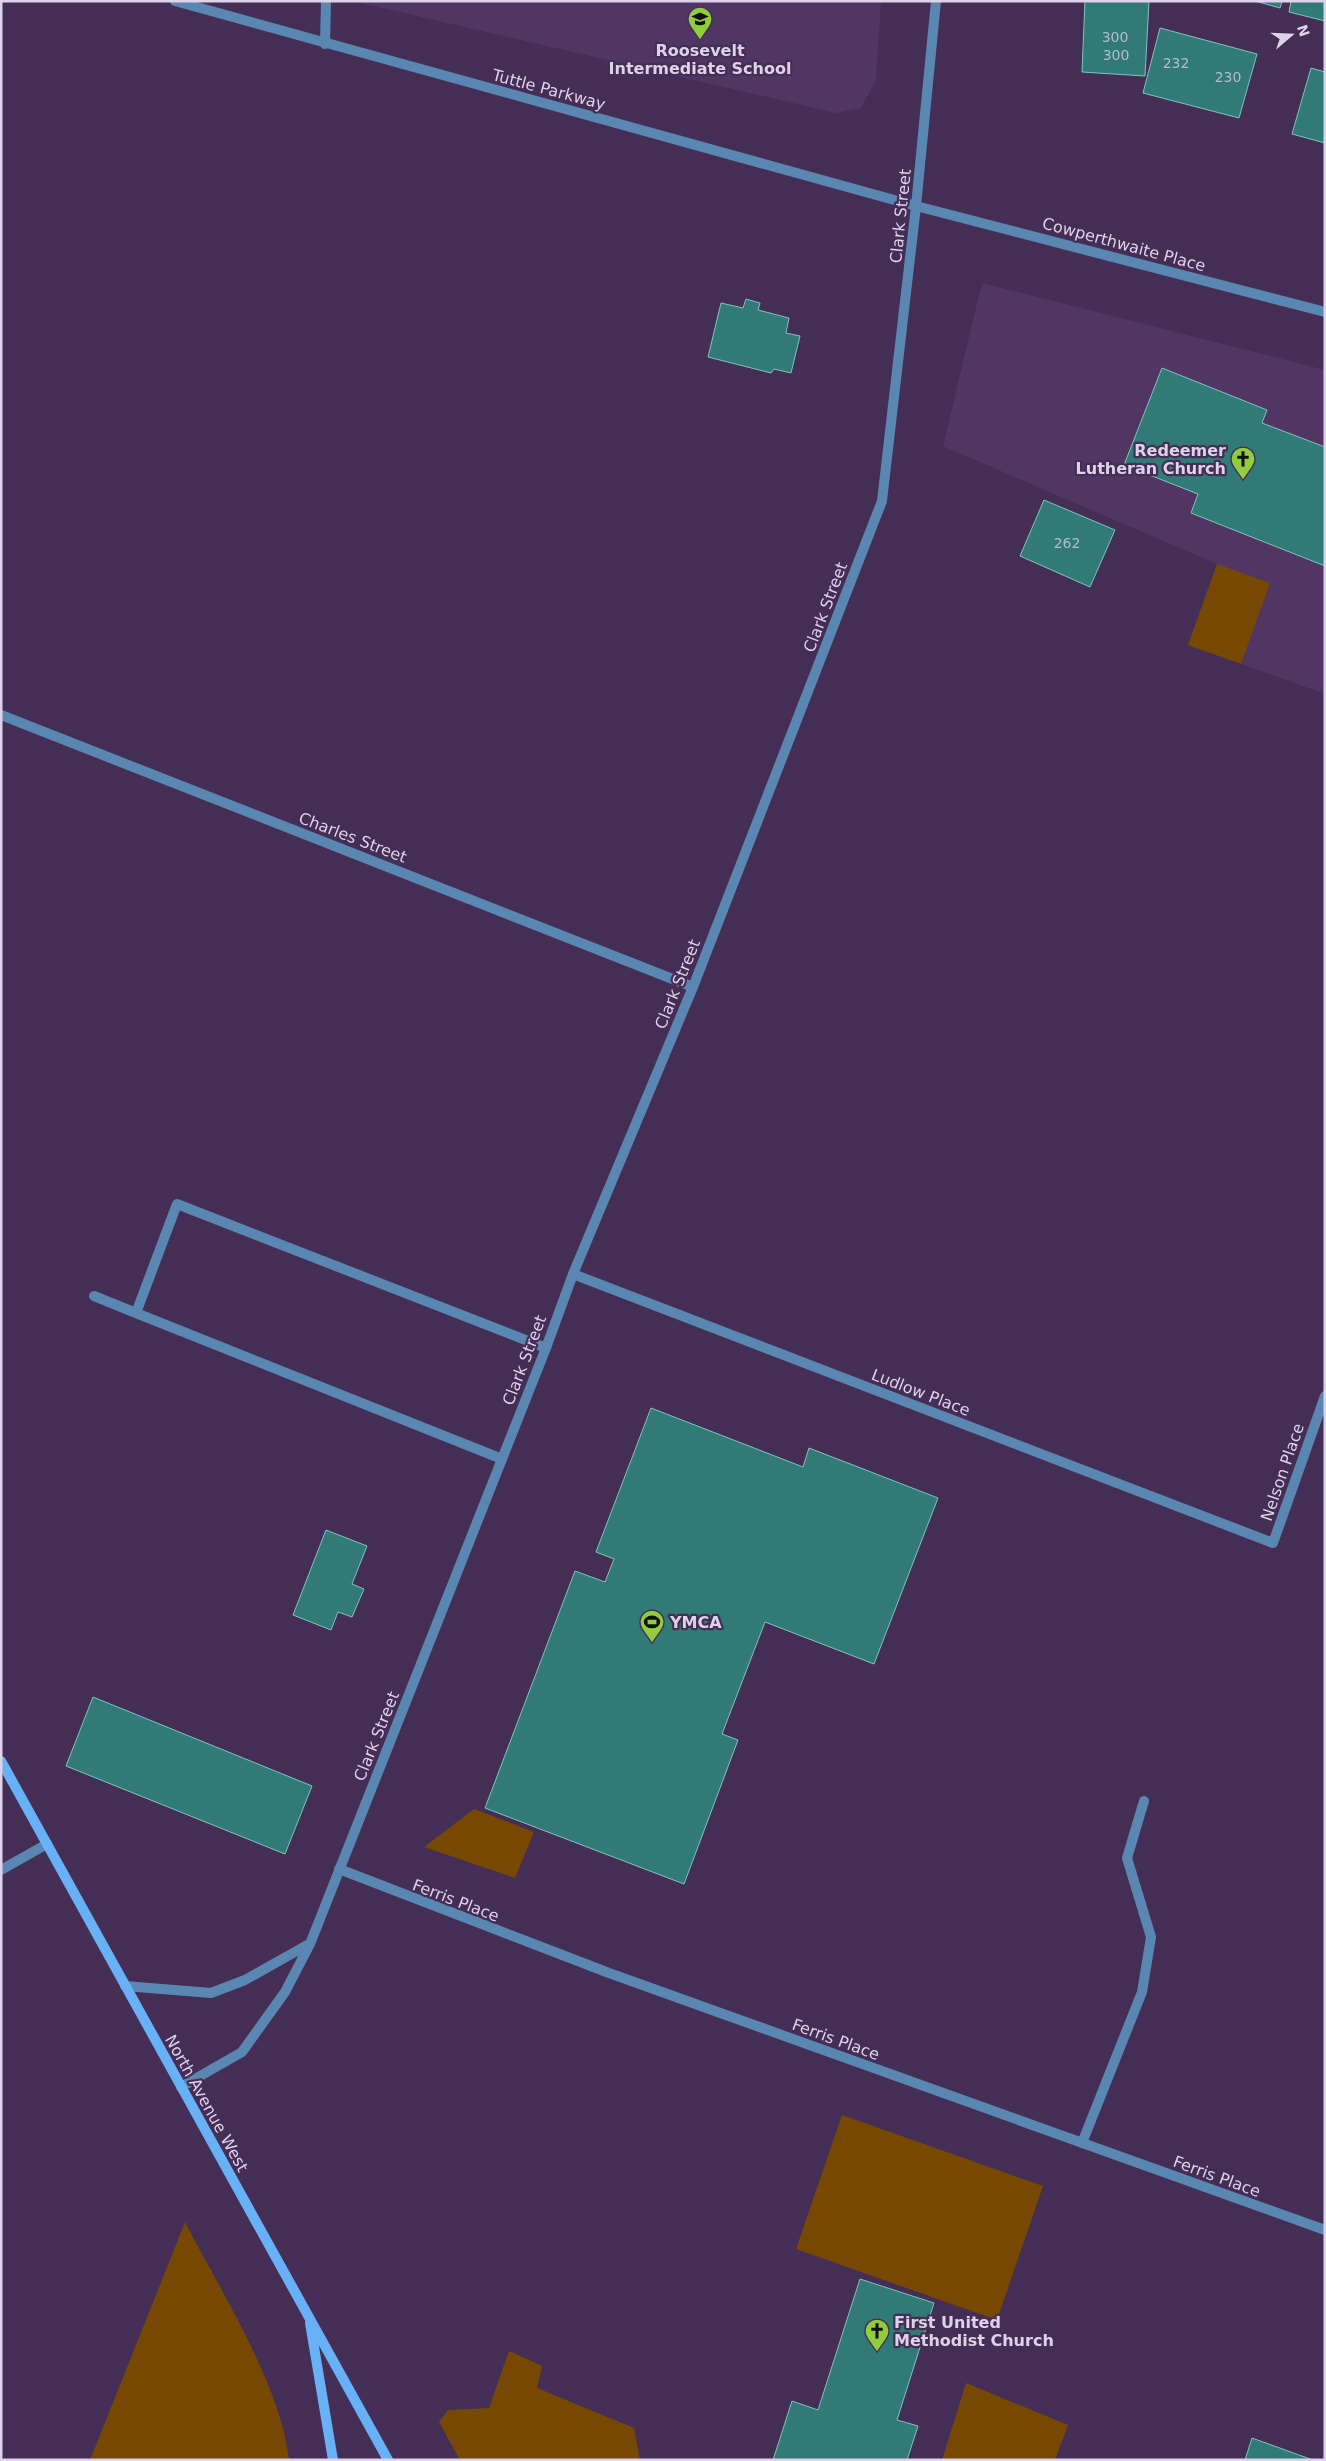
<svg xmlns="http://www.w3.org/2000/svg" width="1326" height="2461" font-family="'DejaVu Sans',sans-serif">
  <style>
    .built { fill: #513664 }
    .green { fill: #764801 }
    .building { fill: #327a75; stroke: #7ec5c0 }
    .lines { fill: none; stroke-linecap: round; stroke-linejoin: round }
    .lane { stroke: #5a87b2; stroke-width: 10 }
    .street { stroke: #5a87b2; stroke-width: 10 }
    .secondary { stroke: #68b1f7; stroke-width: 10 }
    .labels { text-anchor: middle; stroke-width: 4.5; stroke-linejoin: round; paint-order: stroke }
    .number-label { font-size: 14px; fill: #b4bcce }
    .poi-label { font-size: 16px; font-weight: bold; fill: #dfd2eb; stroke: #452e56; text-anchor: start }
    .street-label { font-size: 16px; fill: #dfd2eb; stroke: #452e56 }
  </style>
  <rect width="100%" height="100%" fill="#452e56"/>
  <path class="built" d="M353,1H881L876,80L861,108L836,113Z
    M982,283L1325,370V694L1188,645L1217,564L943,446Z"/>
  <path class="green" d="M1217,564L1270,583L1241,664L1188,645Z
    M474,1809L534,1832L515,1878L424,1847Z
    M842,2115L1043,2186L997,2320L796,2249Z
    M185,2222C220,2290 281,2385 289,2460H90Z
    M509,2351L542,2366L537,2388L634,2428L640,2460H460L439,2422L448,2410L489,2408Z
    M966,2383L1068,2425L1055,2460H942Z"/>
  <path class="building" d="M1085,1H1149L1145,76L1082,72Z
    M1255,1H1282L1280,8Z
    M1291,1H1325V21L1289,12Z
    M1160,28L1257,54L1239,118L1143,93Z
    M1311,68L1325,72V143L1292,134Z
    M746,299L760,303L758,310L789,318L786,333L800,336L791,373L774,369L771,373L708,357L721,303L743,308Z
    M1162,368L1267,410L1262,423L1325,447V566L1191,513L1198,494L1124,465Z
    M1044,500L1115,530L1090,587L1020,556Z
    M651,1408L803,1467L809,1448L938,1498L874,1664L765,1622L722,1734L738,1740L684,1884L485,1808L575,1571L605,1582L614,1559L596,1552Z
    M326,1530L367,1546L352,1584L364,1589L352,1617L338,1612L331,1630L293,1615Z
    M93,1697L312,1786L285,1854L66,1766Z
    M860,2279L934,2303L897,2420L918,2426L907,2460H773L792,2401L818,2410Z
    M1252,2438L1313,2460H1245Z"/>
  <g class="lines">
    <path class="lane" d="M325,44L326,1
      M94,1296L136,1313
      M502,1459L136,1313L177,1204L546,1348
      M1,1870L47,1844
      M1082,2143L1142,1992L1151,1937L1127,1858L1144,1801"/>
    <path class="street" d="M175,1L916,206L1325,312
      M1,715L693,987
      M573,1274L1273,1543L1325,1396
      M339,1869L609,1973L1325,2230
      M125,1986L211,1993L245,1980L309,1944
      M181,2087L242,2052L285,1992L310,1944L546,1348L573,1274L693,987L882,501L916,206L936,1"/>
    <path class="secondary" d="M1,1761L388,2460
      M310,2323L333,2460"/>
  </g>
  <defs>
    <symbol id="school-pin" viewBox="-11 -11 22 30"><path d="M0 17L-7.5 6A9.5 9.5 0 1 1 7.5 6Z" fill="#92cd3e" stroke="#452e56"/><path d="M0-5L7-2L0 1L-7-2ZM-4 1L0 2.5L4 1V4Q0 6-4 4Z" fill="#111"/></symbol>
    <symbol id="church-pin" viewBox="-11 -11 22 30"><path d="M0 17L-7.5 6A9.5 9.5 0 1 1 7.5 6Z" fill="#92cd3e" stroke="#452e56"/><path d="M-1.2-6h2.4v3.5h3.3v2.4h-3.3V6h-2.4V-.1h-3.3v-2.4h3.3Z" fill="#111"/></symbol>
    <symbol id="stadium-pin" viewBox="-11 -11 22 30"><path d="M0 17L-7.5 6A9.5 9.5 0 1 1 7.5 6Z" fill="#92cd3e" stroke="#452e56"/><path d="M0-5a6.5 5 0 1 0 0 10a6.5 5 0 1 0 0-10ZM-3.5-1.8h7v3.6h-7Z" fill="#111"/></symbol>
  </defs>
  <g fill-rule="evenodd">
    <use href="#school-pin" x="686" y="5" width="28" height="38"/>
    <use href="#church-pin" x="1229" y="445" width="28" height="38"/>
    <use href="#stadium-pin" x="638" y="1608" width="28" height="38"/>
    <use href="#church-pin" x="863" y="2317" width="28" height="38"/>
  </g>
  <g class="labels">
    <g class="number-label">
      <text x="1115" y="42">300</text>
      <text x="1116" y="60">300</text>
      <text x="1176" y="68">232</text>
      <text x="1228" y="82">230</text>
      <text x="1067" y="548">262</text>
    </g>
    <g class="poi-label">
      <text x="700" y="56" text-anchor="middle">Roosevelt<tspan x="700" dy="18">Intermediate School</tspan></text>
      <text x="1226" y="456" text-anchor="end">Redeemer<tspan x="1226" dy="18">Lutheran Church</tspan></text>
      <text x="670" y="1628">YMCA</text>
      <text x="894" y="2328">First United<tspan x="894" dy="18">Methodist Church</tspan></text>
    </g>
    <g class="street-label">
      <text transform="translate(549 89) rotate(15)" y="6">Tuttle Parkway</text>
      <text transform="translate(900 216) rotate(-84)" y="6">Clark Street</text>
      <text transform="translate(1124 244) rotate(15)" y="6">Cowperthwaite Place</text>
      <text transform="translate(825 607) rotate(-69)" y="6">Clark Street</text>
      <text transform="translate(353 837) rotate(21)" y="6">Charles Street</text>
      <text transform="translate(677 984) rotate(-68)" y="6">Clark Street</text>
      <text transform="translate(524 1360) rotate(-69)" y="6">Clark Street</text>
      <text transform="translate(921 1392) rotate(21)" y="6">Ludlow Place</text>
      <text transform="translate(1282 1472) rotate(-71)" y="6">Nelson Place</text>
      <text transform="translate(376 1736) rotate(-68)" y="6">Clark Street</text>
      <text transform="translate(456 1900) rotate(21)" y="6">Ferris Place</text>
      <text transform="translate(836 2039) rotate(20)" y="6">Ferris Place</text>
      <text transform="translate(207 2103) rotate(61)" y="6">North Avenue West</text>
      <text transform="translate(1217 2176) rotate(20)" y="6">Ferris Place</text>
    </g>
  </g>
  <rect width="1326" height="2461" fill="none" stroke="#dfd2eb" stroke-width="5"/>
  <g transform="translate(1291 35) rotate(71)" stroke="#452e56" stroke-width="4" paint-order="stroke">
  <path d="M0-4L9 19L0 12L-9 19Z" fill="#dfd2eb"/>
  <text y="-8" font-size="14" font-weight="bold" text-anchor="middle" fill="#dfd2eb">N</text>
  </g>
</svg>
